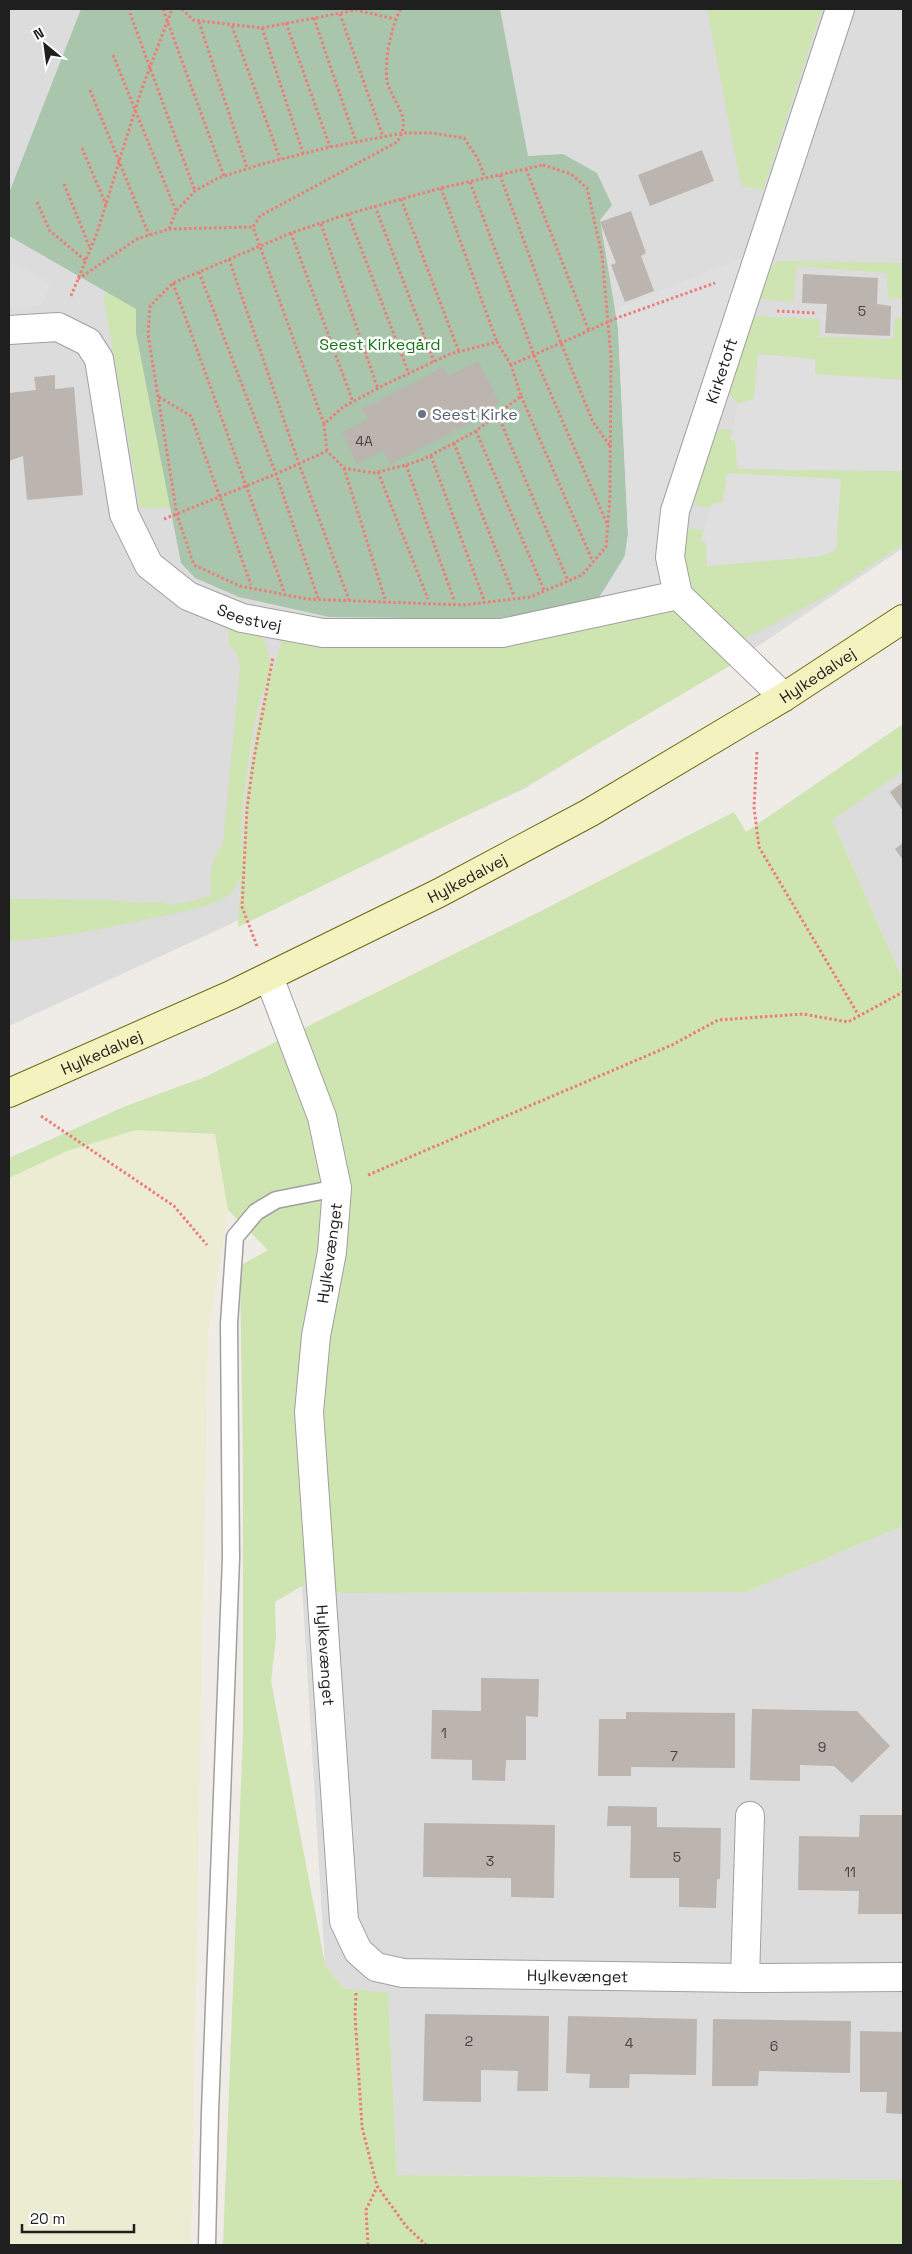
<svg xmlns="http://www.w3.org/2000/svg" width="912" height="2254" font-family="'Space Grotesk',sans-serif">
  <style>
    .residential { fill: #dddcdc }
    .farmland { fill: #ececd3 }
    .grass { fill: #cee4b1 }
    .cemetery { fill: #a9c6ac }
    .parking { fill: #dfdfdf }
    .building { fill: #bcb4af }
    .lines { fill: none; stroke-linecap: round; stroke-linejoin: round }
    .lane-casing { stroke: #a0a0a0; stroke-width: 19 }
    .street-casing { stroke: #a0a0a0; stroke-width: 30 }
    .secondary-casing { stroke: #6a6d0f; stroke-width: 30 }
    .path { stroke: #ed7c79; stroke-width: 3; stroke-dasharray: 2.5 2.5; stroke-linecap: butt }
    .lane { stroke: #fff; stroke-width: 16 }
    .street { stroke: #fff; stroke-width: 28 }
    .secondary { stroke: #f4f2bf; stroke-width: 28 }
    .worship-dot { fill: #6b7280; stroke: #fff; stroke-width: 2 }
    .labels { text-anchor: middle; stroke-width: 5; stroke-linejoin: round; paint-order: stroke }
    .number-label { font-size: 14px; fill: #464443 }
    .park-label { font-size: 16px; fill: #167417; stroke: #fff }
    .street-label { font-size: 16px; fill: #1f1f1f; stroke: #fff }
    .worship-label { font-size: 16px; fill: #5b616d; stroke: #fff; text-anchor: start }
  </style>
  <rect width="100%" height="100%" fill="#efebe6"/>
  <path class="residential" d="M9,9H903V548L764,642L524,789L9,1026Z
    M903,768V980L832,820Z
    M903,1526V2180L397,2175L388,1994L343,1988L325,1964L302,1586L343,1593L746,1592Z"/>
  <path class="farmland" d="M136,1130L223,1135L228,1210L208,1334L191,2245H9V1178L67,1151Z"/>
  <path class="grass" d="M707,9H822L763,190L741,186Z
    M139,248L171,508H140L104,299L110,273Z
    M777,261L903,263V313V299L888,298L887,273L797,266L793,302L755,298L763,279Z
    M750,316L820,319L819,337L893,339L895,319L903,317V380L815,374L758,354L754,399L738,404L724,388Z
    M721,429L733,430L730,439H735L738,469L903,471V544L823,598L744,639L700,601L684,572L682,534L692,528L704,531L701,540L706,543L707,566L823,556L727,474L723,502L712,504L711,508L697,506L690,492L710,435Z
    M669,609L691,616L738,661L523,788L238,927L241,875C238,884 234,892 226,897C204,910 177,912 153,918C106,928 57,939 9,941V899L111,900L141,903L162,902L174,905L211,896C210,874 210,861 223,843L240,668L238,656L229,644L228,622L259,631C265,642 270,655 271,667C271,682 261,693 258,707C248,755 240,806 242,855L247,788L259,716L283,636Z
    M903,724V771L832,820L903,980V1526L746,1592L343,1593L302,1586L275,1602L276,1638L271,1681L325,1964L343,1988L388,1993L397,2175L903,2180V2245H223L243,1733V1467L240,1266L268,1250L228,1210L215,1134L136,1130L67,1151L9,1178V1158L126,1106L205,1077L541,911L734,812L746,832Z"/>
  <path class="cemetery" d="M81,9H500L528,156L563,154L597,173L612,205L600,220L618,328L628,534L625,555L616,573L600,596L584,606L493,619L329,617L239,597L195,578L181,563L136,333V309L9,236V193Z"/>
  <path class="parking" d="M761,250L662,591L600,596L625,556L628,534L618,328L615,309Z
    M9,262L50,283L42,305L9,308Z
    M758,354L815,359V374L903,380V471L738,469L735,440H730L738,404L754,399Z
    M727,473L841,479L836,549L823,556L707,566L706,543L701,540L712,504L723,502Z"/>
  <path class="building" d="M702,150L714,181L650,206L638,175Z
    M631,211L646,253L641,256L654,291L625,302L611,265L616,263L600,222Z
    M803,274L878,278L877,304L891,306L890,336L825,333L827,304L802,303Z
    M478,361L500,403L468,419L470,423L390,464L383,451L357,464L342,432L368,419L362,409L444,367L449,376Z
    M55,375V389L74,387L83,495L27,500L23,456L9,461V393L36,390L34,377Z
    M903,782V811L890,792Z
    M903,843V860L895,849Z
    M481,1678L539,1679L538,1717L526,1716V1760H506L505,1781L472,1780V1760L431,1759L432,1710L481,1711Z
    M752,1709L857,1711L890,1746L852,1783L834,1766L800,1765V1781L750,1780Z
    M626,1712L735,1713V1768L631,1767V1776H598L599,1719H626Z
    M608,1806L657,1807V1827L721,1828L720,1879H717L716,1908L679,1907V1878H630L631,1826H607Z
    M860,1815H903V1914H858L859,1891L798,1890L799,1836L859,1837Z
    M424,1823L555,1825L554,1898L511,1897V1878L423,1877Z
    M425,2014L549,2016L548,2091H517L518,2071L481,2070V2102L423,2101Z
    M568,2016L697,2019L696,2075L630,2074L629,2088H589L590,2074L566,2073Z
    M713,2019L851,2021L850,2073L759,2071L758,2086H712Z
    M860,2031L903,2032V2114L886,2113L887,2092H860Z"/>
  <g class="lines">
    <defs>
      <path id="lane" d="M207,2245L210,2112L231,1558L229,1323L235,1237L256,1212L276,1200L337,1188"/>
      <g id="street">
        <path id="s1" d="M9,330L58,327L88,342L99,359L124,514L149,565L188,596L242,618L323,633H502L678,595"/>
        <path id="s2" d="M784,697L678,595L670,557L675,511L840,9"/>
        <path id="s3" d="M269,977L322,1117L337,1188L332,1252L316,1336L309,1412L344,1921L358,1951L376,1967L403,1973L745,1978L903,1977"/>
        <path d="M745,1978L750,1816"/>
      </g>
      <g id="secondary">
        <path id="s4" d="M9,1093L231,995L439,893L589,813L784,697L903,619"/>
      </g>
    </defs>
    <use href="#lane" class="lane-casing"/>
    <use href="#street" class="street-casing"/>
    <use href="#secondary" class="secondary-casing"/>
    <path class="path" d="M163,9L224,176
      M182,9L193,20L262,28L356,10L395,19
      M130,13L195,191
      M340,14L383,137
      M314,18L356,142
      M199,22L247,168
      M286,23L330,147
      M232,26L280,159
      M262,28L303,153
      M113,55L176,211
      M90,90L149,235
      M82,148L106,205
      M543,165L571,174L587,188L602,255L611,357L610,496L606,547L593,562L582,575L530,597L463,605L307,599L240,586L194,565L177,515L148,334L150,306L173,283L291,233L348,214L441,188Z
      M526,169L589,331
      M500,175L561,343L593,422L610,446
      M470,182L534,355L608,526
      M64,184L90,248
      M441,188L497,342
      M401,199L459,352
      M37,202L50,231L86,261
      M375,206L434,362
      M348,214L409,374
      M321,224L378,389
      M169,229L253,227
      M291,233L353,402
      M229,259L299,464L349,600
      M199,272L276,474L318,598
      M78,279L137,239L169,229L176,211L195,191L218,178L262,164L330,147L403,133H432L464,138L478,159L485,178
      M173,283L284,591
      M71,296L97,233L141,91L172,9
      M777,311L816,313
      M521,396L593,562
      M159,397L191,416L251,585
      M498,415L568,581
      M324,424L253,227L260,216L397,142C414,117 392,103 387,81C384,62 391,25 401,9
      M476,431L544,590
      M454,443L514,596
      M327,451L324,424L343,407L384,385L450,354L497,342L511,365
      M431,456L484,600
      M406,465L454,600
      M344,468L385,599
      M378,472L428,599
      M164,519L276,474L327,451L344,468L373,473L406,465L424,459L476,431L521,396L511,365L617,318L715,283
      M757,752L754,807L759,847L859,1016
      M257,946L242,907L247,808L254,758L273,657
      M41,1116L174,1206L207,1245
      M368,1175L672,1045L718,1020L803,1014L848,1022L903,992
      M356,1993L355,2015L362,2127L377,2186L406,2226L426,2245
      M368,2245L366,2210L377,2187"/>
    <use href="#lane" class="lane"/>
    <use href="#street" class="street"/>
    <use href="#secondary" class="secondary"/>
  </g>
  <circle class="worship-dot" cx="422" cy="414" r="5"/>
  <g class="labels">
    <g class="number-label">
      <text x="862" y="316">5</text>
      <text x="364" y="446">4A</text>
      <text x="444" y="1738">1</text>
      <text x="822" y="1752">9</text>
      <text x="674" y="1761">7</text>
      <text x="677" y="1862">5</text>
      <text x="490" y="1866">3</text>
      <text x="850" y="1877">11</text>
      <text x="469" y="2046">2</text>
      <text x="629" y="2048">4</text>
      <text x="774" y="2051">6</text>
    </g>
    <g class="park-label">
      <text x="380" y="350">Seest Kirkegård</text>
    </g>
    <g class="street-label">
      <text dy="6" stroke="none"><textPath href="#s2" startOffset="380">Kirketoft</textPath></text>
      <text dy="6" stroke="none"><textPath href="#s1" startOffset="432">Seestvej</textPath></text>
      <text dy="6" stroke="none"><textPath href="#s4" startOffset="911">Hylkedalvej</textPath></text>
      <text dy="6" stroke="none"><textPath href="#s4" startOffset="506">Hylkedalvej</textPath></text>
      <text dy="6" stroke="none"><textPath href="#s4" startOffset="101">Hylkedalvej</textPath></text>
      <text transform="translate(329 1253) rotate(-82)" y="6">Hylkevænget</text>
      <text dy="6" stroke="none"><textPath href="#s3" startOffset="692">Hylkevænget</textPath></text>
      <text dy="6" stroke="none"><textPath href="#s3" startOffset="1218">Hylkevænget</textPath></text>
    </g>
    <g class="worship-label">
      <text x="432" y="420">Seest Kirke</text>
    </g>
  </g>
  <rect width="912" height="2254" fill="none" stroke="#1f1f1f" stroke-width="20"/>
  <g transform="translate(45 45) rotate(331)" stroke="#ffffff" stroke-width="4" paint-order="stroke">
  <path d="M0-4L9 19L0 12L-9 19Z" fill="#1f1f1f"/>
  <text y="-8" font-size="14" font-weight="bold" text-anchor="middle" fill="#1f1f1f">N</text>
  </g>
  <path d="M22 2224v8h112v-8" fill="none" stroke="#1f1f1f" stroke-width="2.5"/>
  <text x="30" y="2224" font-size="15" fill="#1f1f1f" stroke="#ffffff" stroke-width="4" paint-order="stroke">20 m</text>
</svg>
